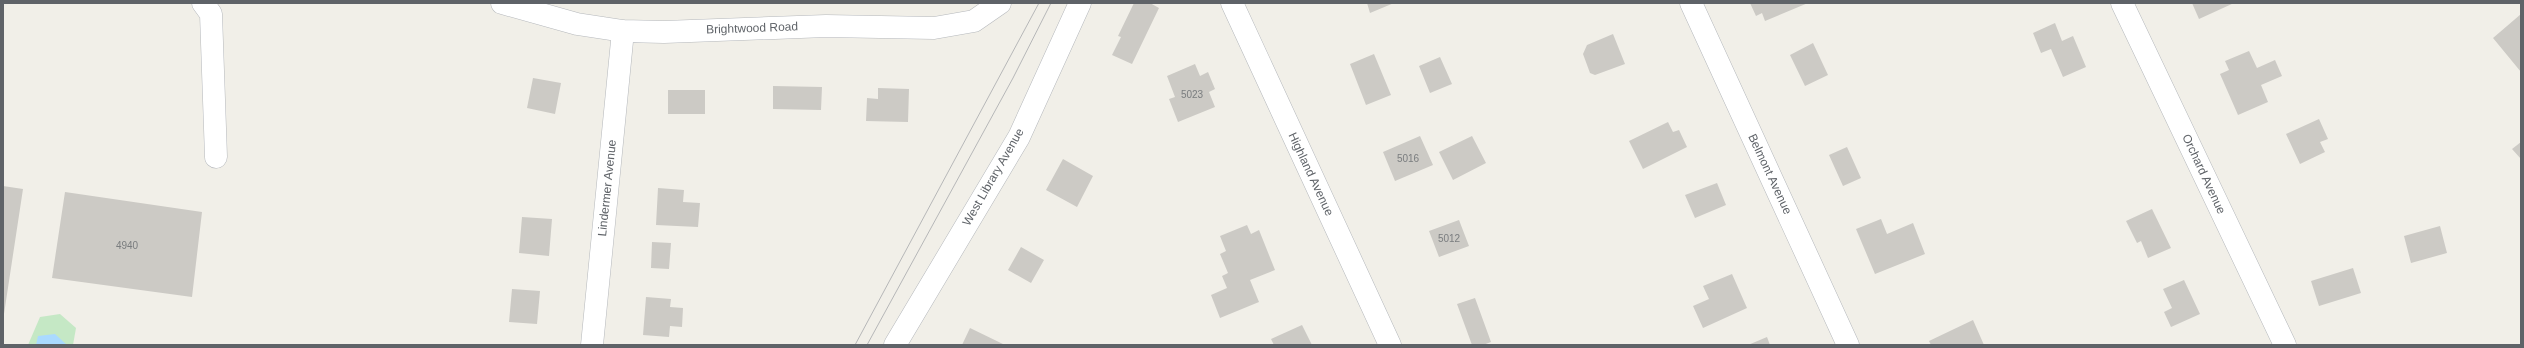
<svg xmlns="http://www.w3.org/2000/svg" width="2524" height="348" font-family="Helvetica,sans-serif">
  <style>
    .green { fill: #c5e8c5 }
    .water { fill: #aadaff }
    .building { fill: #cccac5 }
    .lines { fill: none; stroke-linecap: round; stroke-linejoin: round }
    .minor-casing { stroke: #b5b8bc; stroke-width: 23 }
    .minor { stroke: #fff; stroke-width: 22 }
    .tram { stroke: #b6b7b8; stroke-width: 1 }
    .labels { text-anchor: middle; stroke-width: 3.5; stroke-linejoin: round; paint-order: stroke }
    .number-label { font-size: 10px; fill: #7a7d7f }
    .street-label { font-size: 12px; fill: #5f6368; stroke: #fff }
  </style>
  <rect width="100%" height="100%" fill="#f1efe8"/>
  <path class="green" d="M60,314L76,328L73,345H28L40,317Z"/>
  <path class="water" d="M55,334L67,345H36L38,336Z"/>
  <path class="building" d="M1134,3H1150L1159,8L1132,64L1112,55L1121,37L1118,36Z
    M1367,3H1394L1370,13Z
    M1750,3H1808L1765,21L1762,13L1756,16Z
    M2192,3H2234L2199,19Z
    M2521,14V72L2493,38Z
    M2055,23L2062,41L2073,36L2086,67L2063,77L2051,49L2041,53L2033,33Z
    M1613,34L1625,64L1595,75L1590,73L1583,54L1587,45Z
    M1813,43L1828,75L1805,86L1790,55Z
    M2249,51L2257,68L2275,60L2282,76L2261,85L2268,102L2238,115L2220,74L2229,70L2225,61Z
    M1374,54L1391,95L1366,105L1350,64Z
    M1440,57L1452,84L1430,93L1419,66Z
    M1195,64L1200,76L1208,72L1215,89L1209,92L1215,107L1178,122L1169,99L1175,97L1167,76Z
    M533,78L561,83L555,114L527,108Z
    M773,86L822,87L821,110L773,109Z
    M878,88L909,89L908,122L866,121L867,98L878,99Z
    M668,90H705V114H668Z
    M2319,119L2328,139L2320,142L2325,152L2300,164L2286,134Z
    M1668,122L1673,132L1679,130L1687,147L1643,169L1629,141Z
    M1420,136L1433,165L1395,181L1383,152Z
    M1472,136L1486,163L1453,180L1439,152Z
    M2521,142V159L2512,149Z
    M1847,147L1861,178L1843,186L1829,155Z
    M1063,159L1093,176L1077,207L1046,190Z
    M1717,183L1726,205L1695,218L1685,195Z
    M3,186L23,189L4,314H3Z
    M658,188L684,190L683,202L700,203L698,227L656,225Z
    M65,192L202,212L192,297L52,278Z
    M2152,209L2171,248L2148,258L2141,241L2137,243L2126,221Z
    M522,217L552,219L549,256L519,253Z
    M1881,219L1887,234L1913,223L1925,254L1875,274L1856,229Z
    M1459,220L1469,246L1439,257L1429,231Z
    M1247,225L1251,234L1259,230L1275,270L1250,280L1259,302L1220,318L1211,295L1227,288L1222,276L1228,273L1220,254L1226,251L1220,236Z
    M2440,226L2447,253L2411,263L2404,236Z
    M652,242L671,243L669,269L651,268Z
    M1021,247L1044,260L1031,283L1008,270Z
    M2353,268L2361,293L2319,306L2311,281Z
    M1732,274L1747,308L1703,328L1693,306L1709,299L1703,286Z
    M2184,280L2200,314L2171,327L2164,312L2172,308L2163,289Z
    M512,289L540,291L537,324L509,322Z
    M646,297L671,299L670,307L683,308L682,327L670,326L669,337L643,335Z
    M1475,298L1491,342L1483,345H1472L1457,304Z
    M1973,320L1984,345H1931L1929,341Z
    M1302,325L1312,345H1274L1271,339Z
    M970,328L1005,345H962Z
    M1767,337L1770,345H1748Z"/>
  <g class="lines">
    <defs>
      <path id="minor" d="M203,3L211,14L216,157
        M502,3L577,24L623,31L664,32L826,26L934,28L974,21L1000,3
        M1232,3L1390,345
        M1691,3L1848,345
        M2122,3L2285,345
        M592,345L623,31
        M895,345L1019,137L1080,3"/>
    </defs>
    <use href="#minor" class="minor-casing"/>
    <use href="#minor" class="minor"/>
    <path class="tram" d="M855,345L1039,3
      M867,345L1013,78L1051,3"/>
  </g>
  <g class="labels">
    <g class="number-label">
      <text x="1192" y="98">5023</text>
      <text x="1408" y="162">5016</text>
      <text x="1449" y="242">5012</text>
      <text x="127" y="249">4940</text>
    </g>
    <g class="street-label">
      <text transform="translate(752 28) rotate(-2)" y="4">Brightwood Road</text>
      <text transform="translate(1311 174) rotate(65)" y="4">Highland Avenue</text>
      <text transform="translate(1770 174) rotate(65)" y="4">Belmont Avenue</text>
      <text transform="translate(2204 174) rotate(65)" y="4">Orchard Avenue</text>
      <text transform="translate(993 177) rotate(-60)" y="4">West Library Avenue</text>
      <text transform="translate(607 188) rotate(-84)" y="4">Lindermer Avenue</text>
    </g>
  </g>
  <rect width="2524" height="348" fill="none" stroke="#5f6368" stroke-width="8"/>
</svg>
